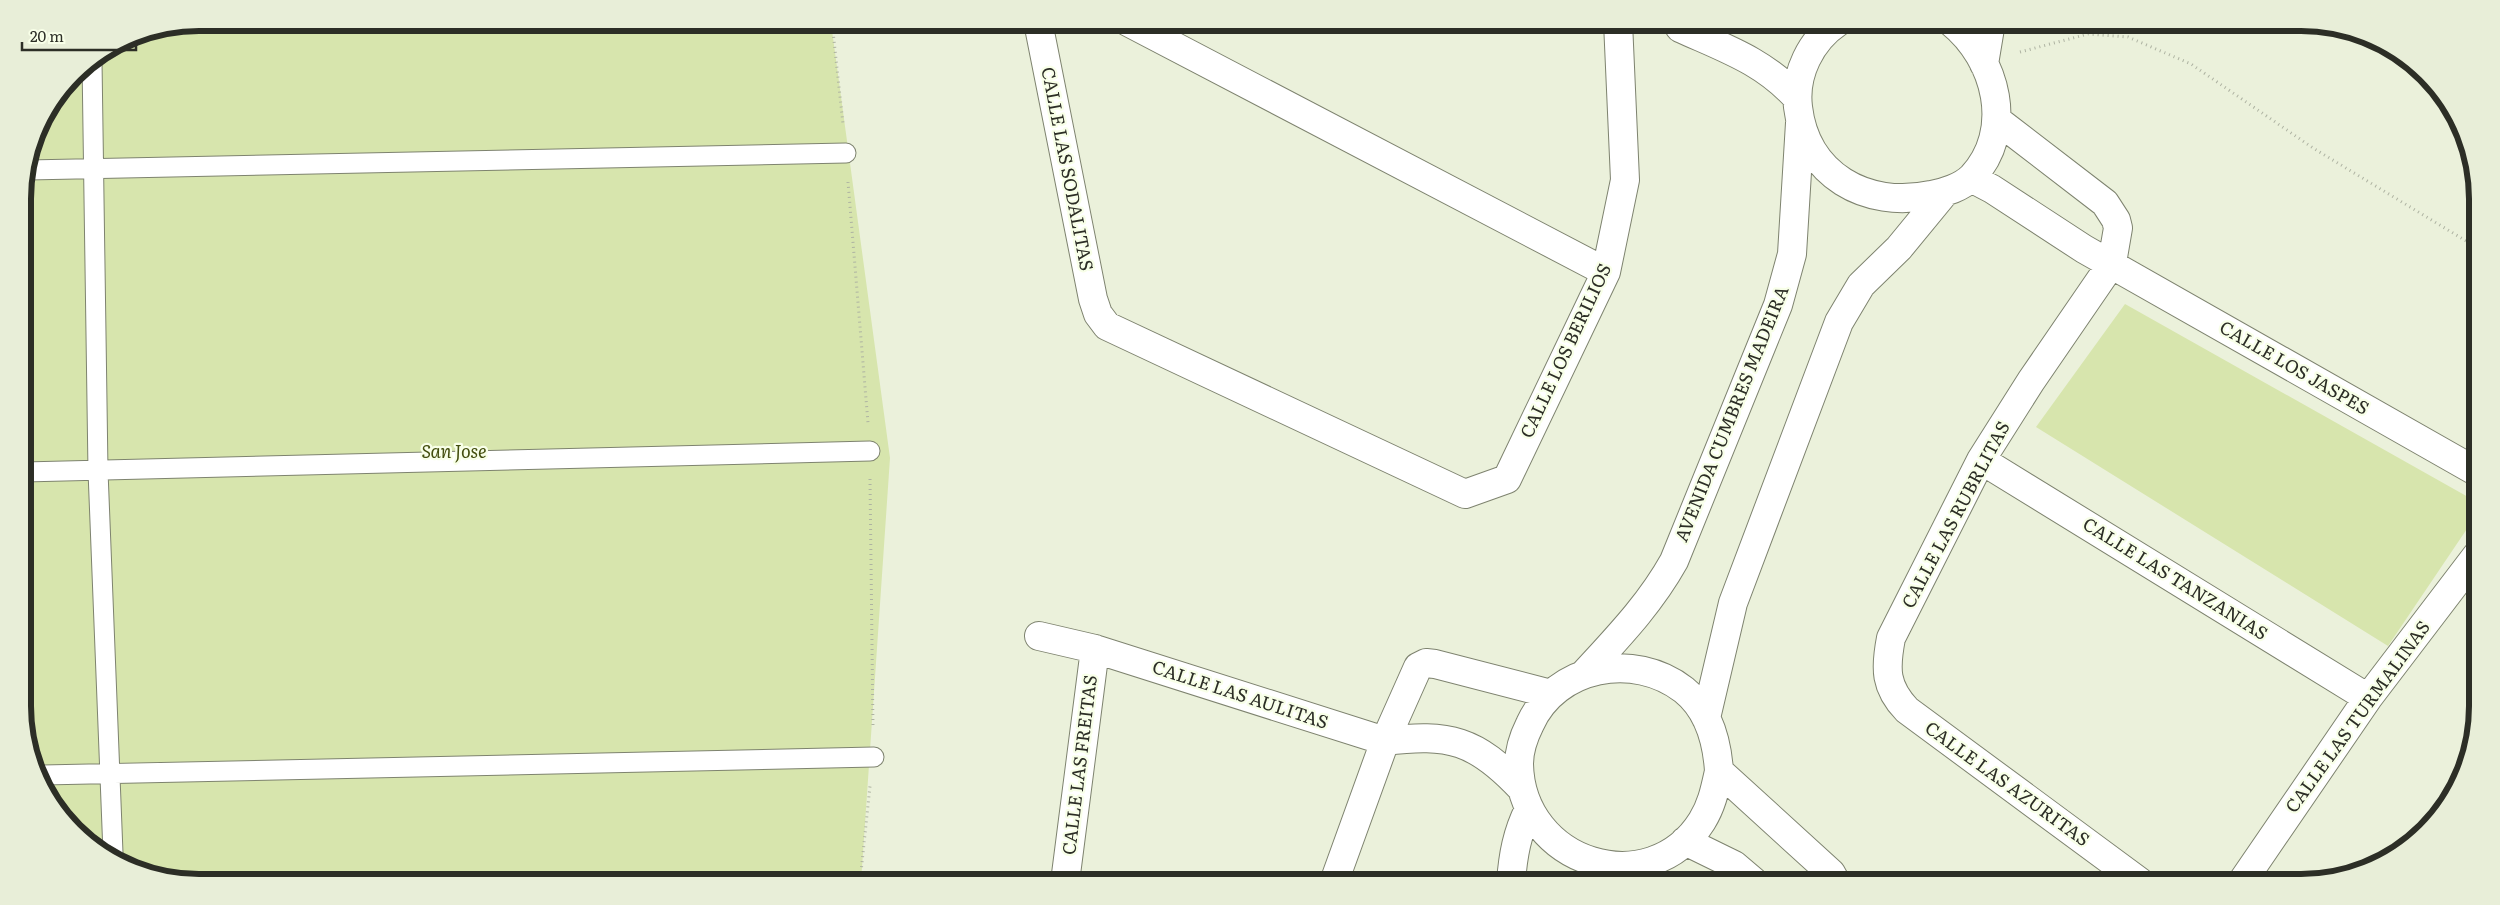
<svg xmlns="http://www.w3.org/2000/svg" width="2500" height="905" font-family="Literata,serif">
  <style>
    .green { fill: #d7e5ad }
    .lines { fill: none; stroke-linecap: round; stroke-linejoin: round }
    .lane-casing { stroke: #7e836f; stroke-width: 21 }
    .street-casing { stroke: #7e836f; stroke-width: 30 }
    .path { stroke: #aeb3a2; stroke-width: 3; stroke-dasharray: 1 4; stroke-linecap: butt }
    .lane { stroke: #fff; stroke-width: 19 }
    .street { stroke: #fff; stroke-width: 28 }
    .labels { text-anchor: middle; stroke-width: 4.5; stroke-linejoin: round; paint-order: stroke }
    .street-label { font-size: 18px; fill: #2c2e26; stroke: #f8ffe8 }
    .park-label { font-size: 18px; font-style: italic; fill: #434e0e; stroke: #f8ffe8 }
    .rim { fill: none; stroke: #2c2e26; stroke-width: 6 }
  </style>
  <rect width="100%" height="100%" fill="#ebf1db"/>
  <path class="green" d="M200,23H831L890,458L861,882H200L143,873L67,822L26,740L23,188L41,121L83,67L132,36Z
    M2125,304L2477,502V514L2388,646L2036,427Z"/>
  <g class="lines">
    <defs>
      <path id="lane" d="M92,61L98,471L113,853
        M28,170L846,153
        M24,472L870,451
        M43,775L874,757"/>
      <path id="street" d="M1038,22L1093,299L1098,314L1107,326L1465,494L1507,479L1606,272L1625,180L1618,22
        M1128,22L1606,272
        M1676,22L1680,28C1724,48 1764,61 1797,98
        M1838,22C1811,40 1794,74 1798,107C1806,175 1866,209 1931,195C1944,193 1962,187 1972,177C2015,131 1997,59 1951,22
        M1984,64L1991,22
        M1997,120L2105,203L2116,220L2118,228L2112,263L2031,381L1981,460L1891,638C1885,669 1885,687 1907,710L2140,882
        M1971,178L1992,189L2084,249L2477,472
        M1981,460L2368,698
        M1039,636L1095,649L1385,741C1449,733 1476,740 1521,788
        M1585,673C1618,637 1650,604 1674,561L1778,305L1792,254L1800,123
        M1706,718L1733,603L1839,322L1861,285L1899,248L1945,192
        M1719,771C1715,789 1712,805 1702,821C1650,904 1521,864 1519,764C1519,750 1524,736 1530,724C1556,666 1634,651 1684,690C1709,710 1717,741 1719,771L1831,873L1836,882
        M1685,841L1734,865L1754,882
        M1065,882L1095,649
        M1334,882L1385,741L1418,667L1426,663L1435,664L1551,694
        M1511,882C1513,855 1517,833 1529,809
        M2242,882L2368,698L2477,555"/>
    </defs>
    <use href="#lane" class="lane-casing"/>
    <use href="#street" class="street-casing"/>
    <path class="path" d="M832,22L843,124
      M2020,52L2088,34L2128,37L2191,64L2313,148L2476,247
      M848,182L868,423
      M870,479L873,728
      M860,882L870,786"/>
    <use href="#lane" class="lane"/>
    <use href="#street" class="street"/>
  </g>
  <g class="labels">
    <g class="street-label">
      <text transform="translate(1067 169) rotate(79)" y="6">CALLE LAS SODALITAS</text>
      <text transform="translate(1566 351) rotate(-65)" y="6">CALLE LOS BERILIOS</text>
      <text transform="translate(2294 368) rotate(30)" y="6">CALLE LOS JASPES</text>
      <text transform="translate(1732 414) rotate(-68)" y="6">AVENIDA CUMBRES MADEIRA</text>
      <text transform="translate(1956 515) rotate(-62)" y="6">CALLE LAS RUBRLITAS</text>
      <text transform="translate(2175 579) rotate(32)" y="6">CALLE LAS TANZANIAS</text>
      <text transform="translate(1240 695) rotate(18)" y="6">CALLE LAS AULITAS</text>
      <text transform="translate(2358 717) rotate(-54)" y="6">CALLE LAS TURMALINAS</text>
      <text transform="translate(1080 765) rotate(-83)" y="6">CALLE LAS FREITAS</text>
      <text transform="translate(2007 784) rotate(36)" y="6">CALLE LAS AZURITAS</text>
    </g>
    <g class="park-label">
      <text x="454" y="458">San Jose</text>
    </g>
  </g>
  <path d="M0 0H2500V905H0ZM199 31H2301A168 168 0 0 1 2469 199V706A168 168 0 0 1 2301 874H199A168 168 0 0 1 31 706V199A168 168 0 0 1 199 31Z" fill="#e8eed8" fill-rule="evenodd"/>
  <path class="rim" d="M199 31H2301A168 168 0 0 1 2469 199V706A168 168 0 0 1 2301 874H199A168 168 0 0 1 31 706V199A168 168 0 0 1 199 31Z"/>
  <path d="M22 42v8h114v-8" fill="none" stroke="#2c2e26" stroke-width="2.5"/>
  <text x="30" y="42" font-size="15" fill="#2c2e26" stroke="#f8ffe8" stroke-width="4" paint-order="stroke">20 m</text>
</svg>
